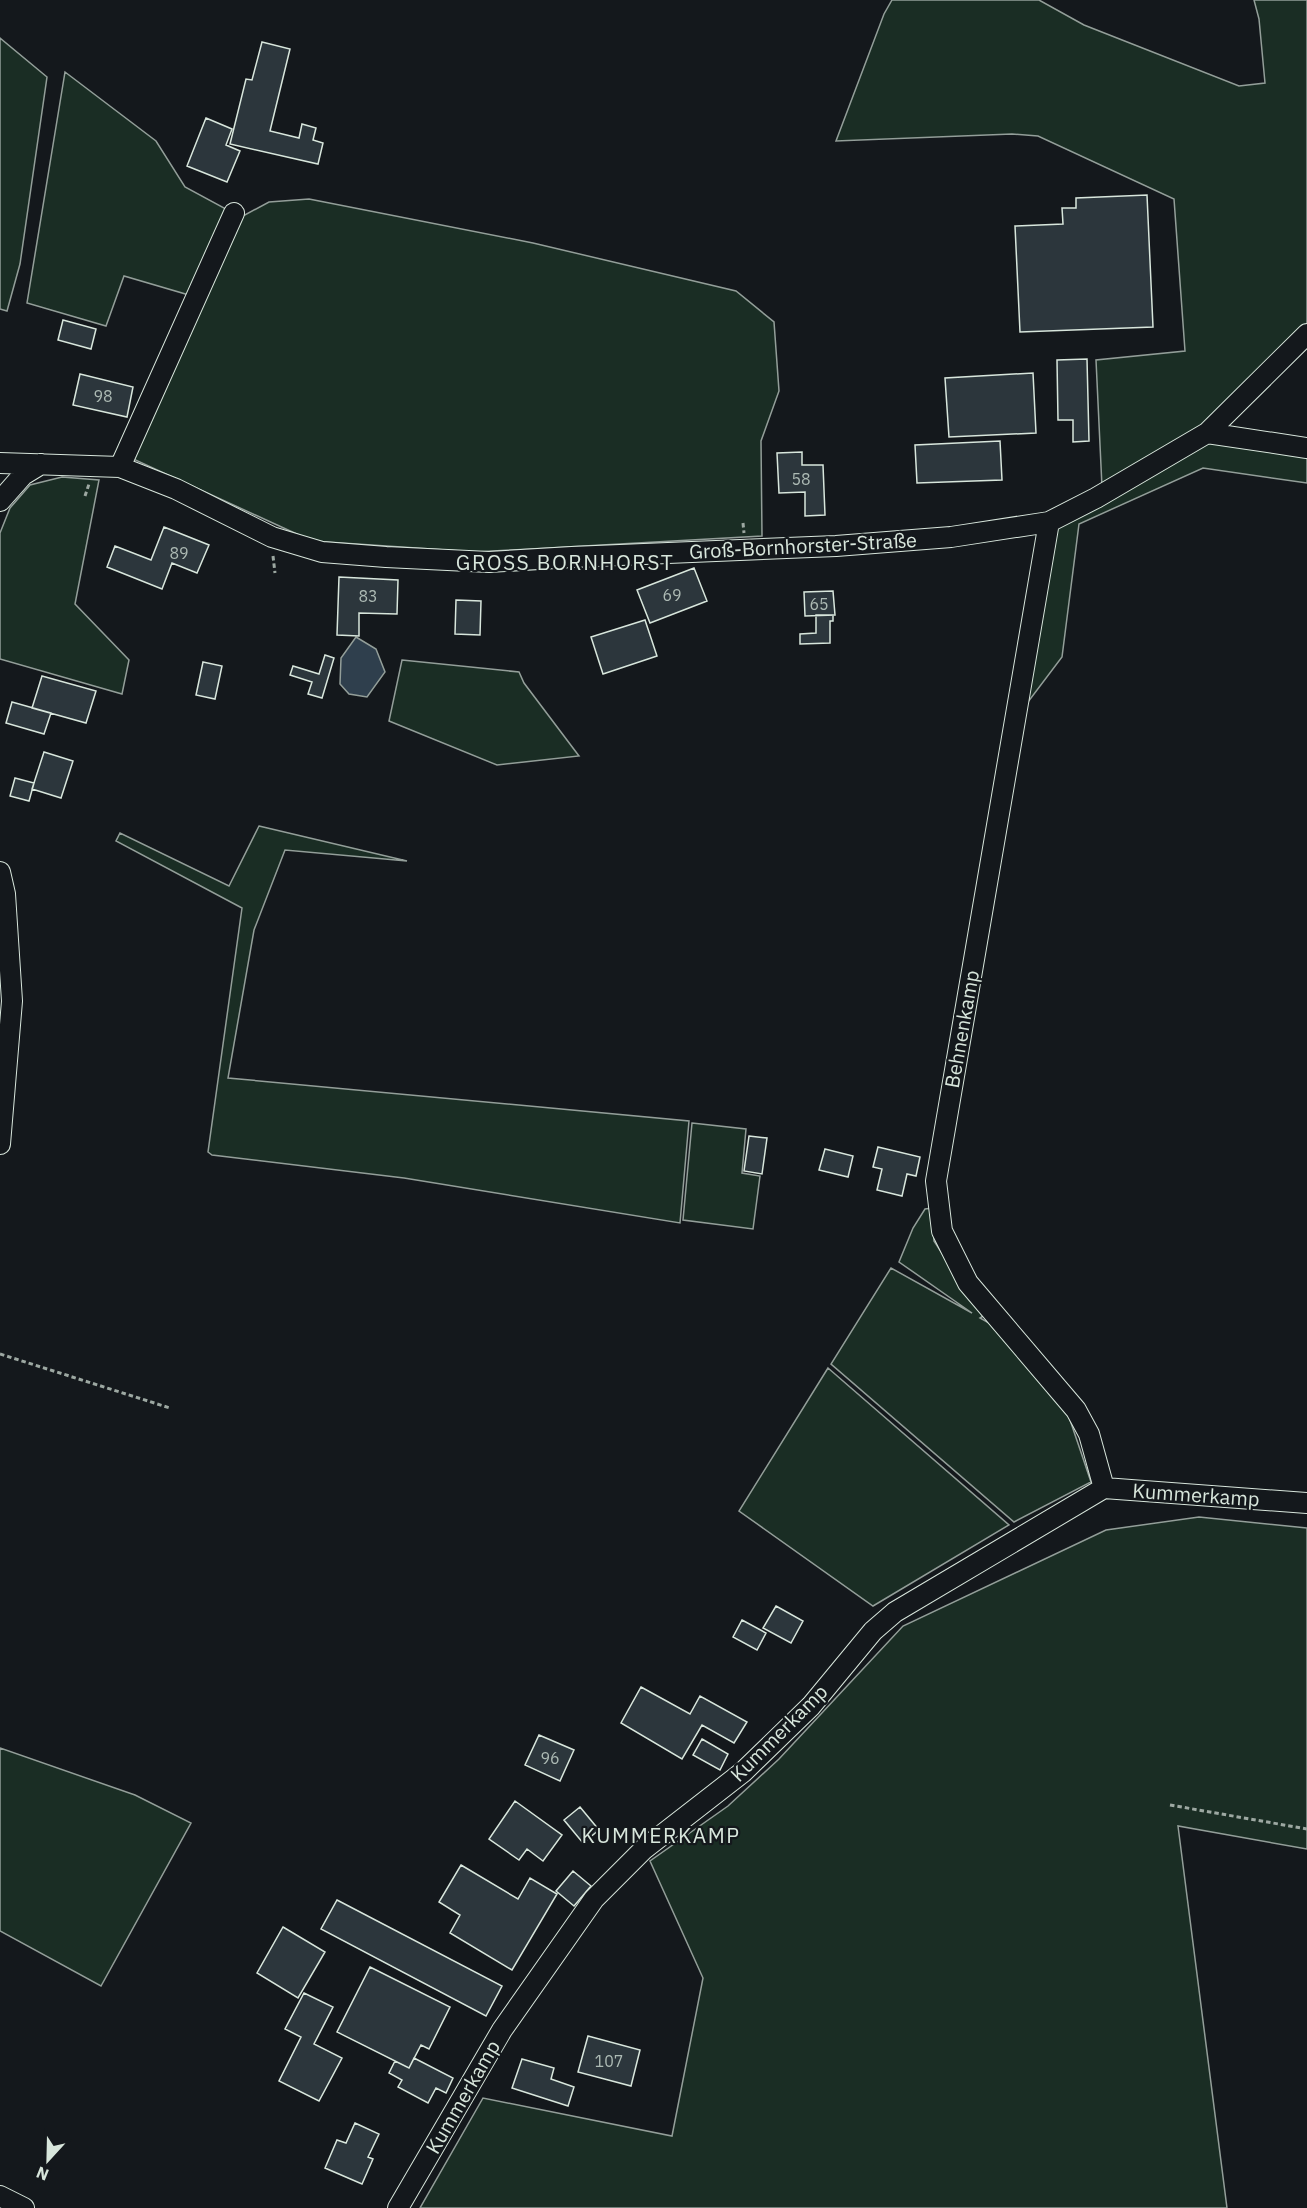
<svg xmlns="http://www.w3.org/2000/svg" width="1307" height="2208" font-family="'IBM Plex Sans',sans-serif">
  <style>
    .green { fill: #1a2d24; stroke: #939e99; stroke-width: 1.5 }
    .water { fill: #2f3f4d; stroke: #939e99; stroke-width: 1.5 }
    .building { fill: #2c363c; stroke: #d8e6dc; stroke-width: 1.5 }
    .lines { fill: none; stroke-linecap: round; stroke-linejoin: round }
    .minor-casing { stroke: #d8e6dc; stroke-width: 22 }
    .path { stroke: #9da8a2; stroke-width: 3; stroke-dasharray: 4.5 3; stroke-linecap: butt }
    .minor { stroke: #14181c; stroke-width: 20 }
    .labels { text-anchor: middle; stroke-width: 4.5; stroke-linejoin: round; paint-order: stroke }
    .number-label { font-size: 16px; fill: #adbab4 }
    .street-label { font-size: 20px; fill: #d8e6dc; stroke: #14181c }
    .neighbourhood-label { font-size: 21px; letter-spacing: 1.5px; fill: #d8e6dc; stroke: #14181c }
  </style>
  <rect width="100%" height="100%" fill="#14181c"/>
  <path class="green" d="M892,0H1039L1084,25L1239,86L1265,83L1259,19L1254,0H1307V324L1201,431L1102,487L1096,360L1185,351L1174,199L1038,136L1012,134L836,141L884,14Z
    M0,38L47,77L20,264L7,311L0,309Z
    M65,72L156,141L185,187L226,209L189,295L124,276L106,326L27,303Z
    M309,199L533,243L736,291L774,322L779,391L761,441L762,536L476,552L312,541L131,458L241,217L269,202Z
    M1206,440L1307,454V483L1203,468L1079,524L1062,657L1028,702L1053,526Z
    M62,477L99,480L75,604L129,660L122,694L0,659V533L10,508L30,485Z
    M402,660L519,672L524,683L579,756L497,765L389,721Z
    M259,826L407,861L285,850L254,930L228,1078L689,1121L680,1223L404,1178L212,1155L208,1152L242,908L116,841L120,833L229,886Z
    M692,1123L746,1129L742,1173L760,1176L753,1229L683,1220Z
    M932,1208L934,1241L962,1284L988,1313L980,1318L989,1323L1068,1414L1091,1482L1014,1522L831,1364L891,1268L972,1313L899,1262L913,1228L925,1209Z
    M828,1368L1009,1525L873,1606L739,1511Z
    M1199,1517L1307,1528V1849L1178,1826L1227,2208H420L483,2098L672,2136L703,1978L650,1861L728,1806L779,1759L903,1626L1106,1530Z
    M0,1748L135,1795L191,1823L101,1986L0,1931Z"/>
  <path class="water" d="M356,637L376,649L385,672L367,697L349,694L340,684L341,658Z"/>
  <path class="building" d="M262,42L290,49L270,131L299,138L302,124L316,128L313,140L323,143L318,164L230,144L246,79L252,80Z
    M206,118L232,129L226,145L240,151L227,182L187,166Z
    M1147,195L1153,327L1020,332L1015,226L1063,224L1062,208H1076V198Z
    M63,320L96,329L91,349L58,340Z
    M1087,359L1089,441L1073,442V420H1058L1057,360Z
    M1033,373L1036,433L949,437L945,378Z
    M80,374L133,387L127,417L73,405Z
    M1000,441L1002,480L917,483L915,445Z
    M802,452V465H823L825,515L805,516V492L779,493L777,453Z
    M164,527L209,545L197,573L172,563L162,589L107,567L115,546L151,560Z
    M694,568L707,601L650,623L637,590Z
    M339,577L398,580L397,614L359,613V636L337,635Z
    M833,591L835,615L805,616L804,592Z
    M456,600L481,601L480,635L455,634Z
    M816,615H833V621H830V643L800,644V634L816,633Z
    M645,620L657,656L603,674L591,637Z
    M325,655L334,658L322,698L308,694L312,682L290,675L293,666L319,674Z
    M203,662L222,666L215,699L196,695Z
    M42,676L96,691L86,723L32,708Z
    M12,702L51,713L44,734L6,723Z
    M44,752L73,761L61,798L32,789Z
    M15,778L34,783L29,801L10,796Z
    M749,1136L767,1138L762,1174L744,1171Z
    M878,1147L920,1157L916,1176L907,1174L902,1196L877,1190L882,1169L873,1167Z
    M825,1149L853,1156L848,1177L819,1170Z
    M776,1606L803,1621L791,1643L763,1628Z
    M742,1620L766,1633L757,1650L733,1637Z
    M641,1687L690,1714L700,1696L747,1722L734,1743L702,1725L682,1759L621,1723Z
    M539,1735L574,1750L560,1781L525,1765Z
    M702,1739L728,1754L720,1770L693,1755Z
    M515,1801L562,1835L543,1861L527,1849L519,1860L489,1839Z
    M580,1807L599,1830L583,1843L564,1820Z
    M461,1865L518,1899L530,1878L557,1894L512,1970L450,1933L460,1915L439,1902Z
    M573,1871L591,1886L574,1906L556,1891Z
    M337,1900L502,1986L486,2016L321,1929Z
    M283,1927L325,1952L298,1998L257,1973Z
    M370,1967L450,2007L429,2049L421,2045L409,2068L337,2032Z
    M304,1993L333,2007L314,2044L342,2058L319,2101L279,2081L301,2037L285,2029Z
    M588,2036L640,2050L631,2086L578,2072Z
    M414,2058L453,2078L446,2093L436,2088L428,2103L398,2087L402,2080L389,2073L395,2061L409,2068Z
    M522,2059L554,2068L551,2079L574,2087L568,2106L512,2088Z
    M355,2123L379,2134L368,2157L373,2159L362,2184L325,2168L337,2140L346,2143Z"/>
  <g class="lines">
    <defs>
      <path id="minor" d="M1207,433L1307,448
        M0,463L120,467L176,489L272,537L322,552L386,557L489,562L572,557L836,546L951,537L1049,522L1096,498L1207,433L1307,334
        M120,467L234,213
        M0,501L23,475L41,464
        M1049,522L936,1181L942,1231L968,1283L1076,1410L1089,1434L1104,1488
        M0,872L5,894L12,1001L0,1144
        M0,2196L24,2208
        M398,2208L502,2030L594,1899L644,1849L743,1772L811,1706L873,1631L895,1612L1104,1488L1307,1503"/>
    </defs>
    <use href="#minor" class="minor-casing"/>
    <path class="path" d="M85,496L89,484
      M743,523L744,533
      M273,556L275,573
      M0,1354L170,1408
      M1170,1805L1307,1829"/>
    <use href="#minor" class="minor"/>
  </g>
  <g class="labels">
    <g class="number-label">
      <text x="103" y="402">98</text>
      <text x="801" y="485">58</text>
      <text x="179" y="559">89</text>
      <text x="672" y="601">69</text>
      <text x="368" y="602">83</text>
      <text x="819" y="610">65</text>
      <text x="550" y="1764">96</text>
      <text x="609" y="2067">107</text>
    </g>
    <g class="street-label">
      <text transform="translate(803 546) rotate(-3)" y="7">Groß-Bornhorster-Straße</text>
      <text transform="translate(962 1029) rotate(-80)" y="7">Behnenkamp</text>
      <text transform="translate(1196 1495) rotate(4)" y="7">Kummerkamp</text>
      <text transform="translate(779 1733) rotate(-45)" y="7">Kummerkamp</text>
      <text transform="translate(463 2097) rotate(-60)" y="7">Kummerkamp</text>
    </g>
    <g class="neighbourhood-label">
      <text x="565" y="570">GROSS BORNHORST</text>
      <text x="661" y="1843">KUMMERKAMP</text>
    </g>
  </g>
  <g transform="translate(48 2160) rotate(202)" stroke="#14181c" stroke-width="4.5" paint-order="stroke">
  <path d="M0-4.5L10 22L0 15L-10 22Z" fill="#d8e6dc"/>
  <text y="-9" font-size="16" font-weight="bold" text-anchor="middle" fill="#d8e6dc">N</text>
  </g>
</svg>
